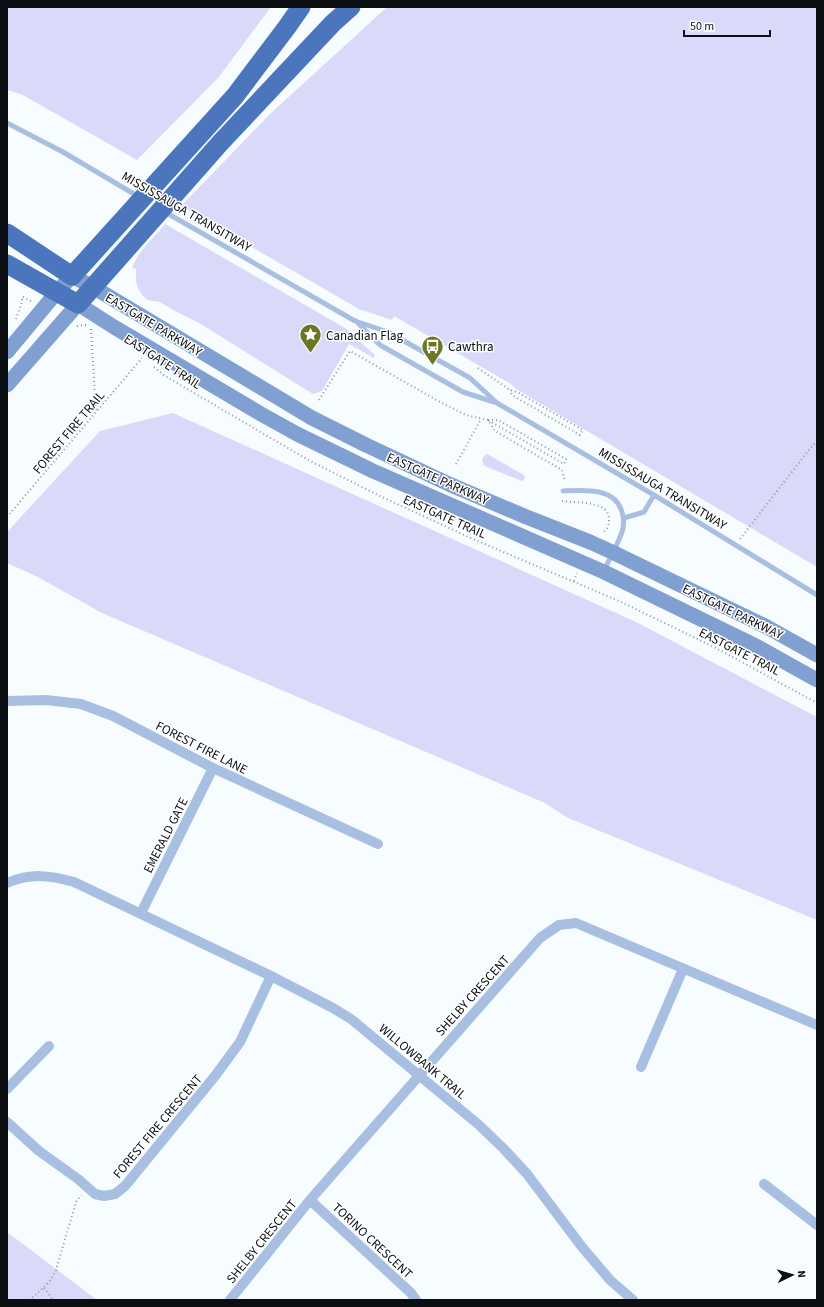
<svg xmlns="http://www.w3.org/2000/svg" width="824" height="1307" font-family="'Source Sans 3',sans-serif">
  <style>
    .green { fill: #d9dafa }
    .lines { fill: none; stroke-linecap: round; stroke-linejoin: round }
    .path { stroke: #92979a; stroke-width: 2; stroke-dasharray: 1 3; stroke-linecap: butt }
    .service { stroke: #a9bfe1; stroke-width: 5 }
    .minor { stroke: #a9bfe1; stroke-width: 10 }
    .secondary { stroke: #81a0d2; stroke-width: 15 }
    .motorway { stroke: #4b76bd; stroke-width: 19 }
    .labels { text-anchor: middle; stroke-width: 3; stroke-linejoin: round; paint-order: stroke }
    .street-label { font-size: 13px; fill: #0b0f12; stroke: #fff }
    .poi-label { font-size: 13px; fill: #0b0f12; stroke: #fff; text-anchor: start }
  </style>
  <rect width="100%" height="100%" fill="#f7fcff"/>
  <path class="green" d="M7,7H271L218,78L137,160L21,94L7,90Z
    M387,7H817V567L516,389L511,384L394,316L392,320L359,309L181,206L270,114Z
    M165,224L345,328L375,355L374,358L349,344L322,391L313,394L201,324L175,311L160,302L147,300L142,295L138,288L136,281V269L132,268C138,251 154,238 165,224Z
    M173,413L636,622L817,717V920L568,818L545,803L102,613L38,577L7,563V532L100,431Z
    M487,454L524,475L525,477L524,480L522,481L487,467C482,464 481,461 484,456Z
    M7,1232L97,1300H7Z"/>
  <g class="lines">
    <path class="path" d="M16,319L22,302V297H23L33,302
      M77,326L86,325
      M91,329L96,412
      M154,367L165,376L310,461L382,497L473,539L619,601L714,647L817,703
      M478,368L510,390L517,392L583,430L580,435L512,395L510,390
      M319,400L350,351L440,402L466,415L488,420L495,431L562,470L565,481
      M488,420H498L566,459L564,464Z
      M456,464L481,419
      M562,501C576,503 610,500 609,520C609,526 607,530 602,533
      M7,517L142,358
      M740,539L808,451L817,441
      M574,581L577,573
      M44,1288L53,1300
      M29,1300C41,1290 49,1285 56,1270L76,1202L81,1195"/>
    <path class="service" d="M7,123L63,152L139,197
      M165,212L355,321L388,332L470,378L497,403L654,495L817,595
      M356,321L380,345L463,392L494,402
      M563,491C584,490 615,487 622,512C624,518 624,522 623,528C621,539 609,559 604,571
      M624,518L644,512L654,495"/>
    <path class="minor" d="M7,701L46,700L81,704L113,716L213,768L378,844
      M7,883C31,873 49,875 74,882L271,976L333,1008L351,1019L479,1125L504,1149L527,1174L582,1247L610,1280L633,1300
      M141,913L213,768
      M641,1067L683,969
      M7,1089L49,1046
      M7,1122L39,1151L78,1179L95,1194L104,1196L115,1194L125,1186L215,1076L240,1042L271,976
      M764,1184L817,1225
      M310,1200L411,1293L416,1300
      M230,1300L310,1200L540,938L559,925L576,923L817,1025"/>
    <path class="secondary" d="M7,352L56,293L72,276L93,287L312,418L366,445L451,485L524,516L590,542L612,552L767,627L817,655
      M7,385L78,304L114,327L261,414L297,434L373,471L604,572L756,646L817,680"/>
    <path class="motorway" d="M7,233L72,276L235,96L287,27L301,7
      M7,264L78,304L221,142L333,23L351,7"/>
  </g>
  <defs>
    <symbol id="sight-pin" viewBox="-11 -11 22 30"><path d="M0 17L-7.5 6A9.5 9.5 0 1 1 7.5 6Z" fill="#6a7622" stroke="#fff"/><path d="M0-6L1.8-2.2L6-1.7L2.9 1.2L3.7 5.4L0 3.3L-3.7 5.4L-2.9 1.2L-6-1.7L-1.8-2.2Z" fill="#fff"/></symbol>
    <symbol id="bus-pin" viewBox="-11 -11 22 30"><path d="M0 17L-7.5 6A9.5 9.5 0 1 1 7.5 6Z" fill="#6a7622" stroke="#fff"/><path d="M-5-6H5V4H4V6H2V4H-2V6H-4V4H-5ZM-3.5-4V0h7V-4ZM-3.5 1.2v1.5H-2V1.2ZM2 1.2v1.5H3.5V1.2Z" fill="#fff"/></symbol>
  </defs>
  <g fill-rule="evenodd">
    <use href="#sight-pin" x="298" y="322" width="25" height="34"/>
    <use href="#bus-pin" x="420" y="334" width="25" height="34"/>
  </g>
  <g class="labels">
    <g class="street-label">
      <text transform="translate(187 211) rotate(30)" y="5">MISSISSAUGA TRANSITWAY</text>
      <text transform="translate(154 324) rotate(31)" y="5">EASTGATE PARKWAY</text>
      <text transform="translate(163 361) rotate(33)" y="5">EASTGATE TRAIL</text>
      <text transform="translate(68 432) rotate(-50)" y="5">FOREST FIRE TRAIL</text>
      <text transform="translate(438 478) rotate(24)" y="5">EASTGATE PARKWAY</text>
      <text transform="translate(663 488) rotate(31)" y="5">MISSISSAUGA TRANSITWAY</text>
      <text transform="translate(445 516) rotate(24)" y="5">EASTGATE TRAIL</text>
      <text transform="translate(733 611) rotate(26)" y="5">EASTGATE PARKWAY</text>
      <text transform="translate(740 651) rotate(27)" y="5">EASTGATE TRAIL</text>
      <text transform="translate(202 747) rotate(27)" y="5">FOREST FIRE LANE</text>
      <text transform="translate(165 835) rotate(-63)" y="5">EMERALD GATE</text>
      <text transform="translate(472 995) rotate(-48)" y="5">SHELBY CRESCENT</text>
      <text transform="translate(423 1061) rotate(40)" y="5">WILLOWBANK TRAIL</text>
      <text transform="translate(157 1126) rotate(-50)" y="5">FOREST FIRE CRESCENT</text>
      <text transform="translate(373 1240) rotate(43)" y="5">TORINO CRESCENT</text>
      <text transform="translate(261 1241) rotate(-51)" y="5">SHELBY CRESCENT</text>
    </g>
    <g class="poi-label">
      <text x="326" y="340">Canadian Flag</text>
      <text x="448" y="351">Cawthra</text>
    </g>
  </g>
  <rect width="824" height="1307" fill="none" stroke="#0b0f12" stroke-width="16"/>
  <g transform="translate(792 1275) rotate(85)" stroke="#ffffff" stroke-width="3" paint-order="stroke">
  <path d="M0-3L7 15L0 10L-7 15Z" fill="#0b0f12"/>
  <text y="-6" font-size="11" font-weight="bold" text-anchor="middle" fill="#0b0f12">N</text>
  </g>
  <path d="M684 30v6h86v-6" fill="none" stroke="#0b0f12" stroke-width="2"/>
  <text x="690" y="30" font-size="12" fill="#0b0f12" stroke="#ffffff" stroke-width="3" paint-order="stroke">50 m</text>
</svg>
